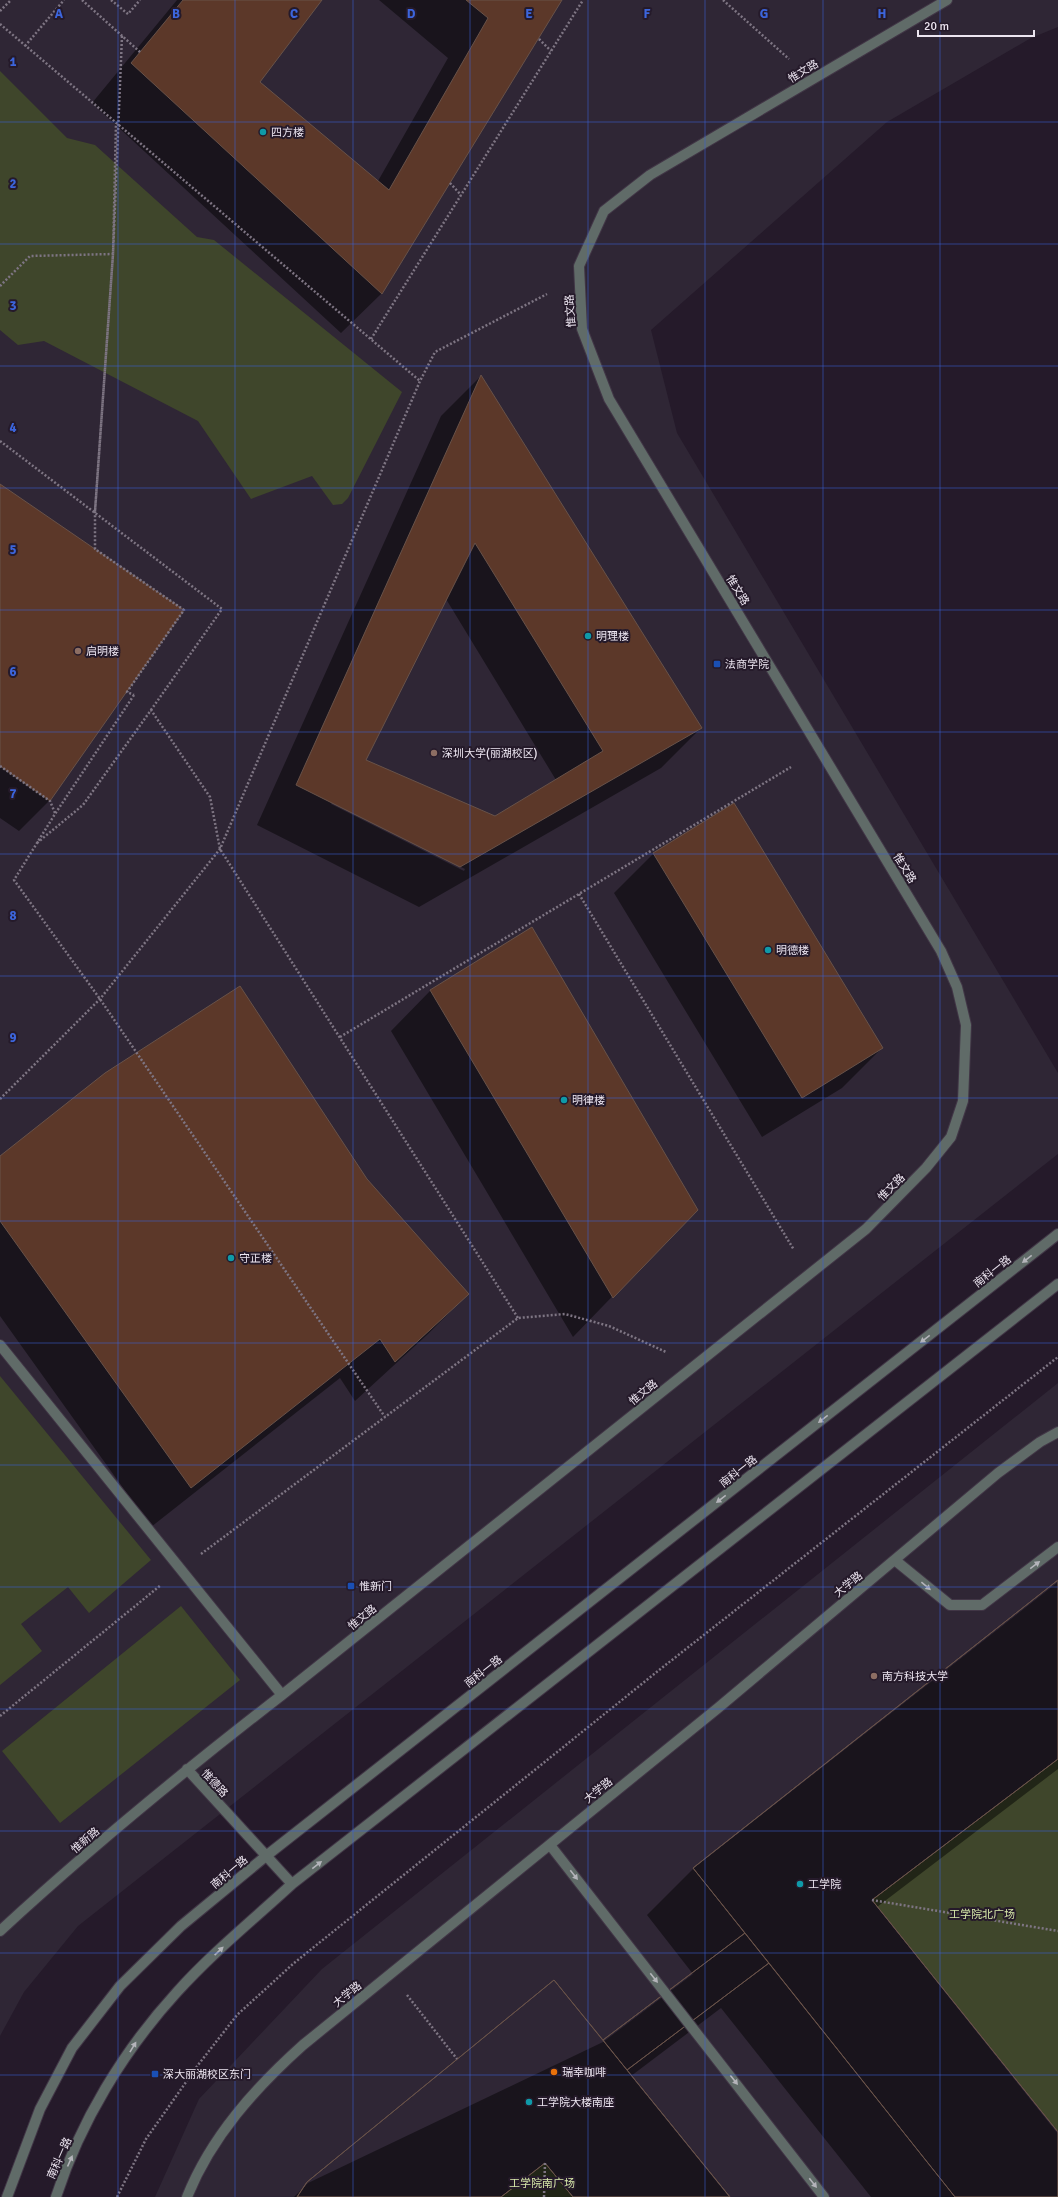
<svg xmlns="http://www.w3.org/2000/svg" width="1058" height="2197" font-family="Signika,'Noto Sans SC',sans-serif">
  <style>
    .education { fill: #2f2635 }
    .green { fill: #3f462b }
    .shadow { fill: #0007; fill-rule: evenodd }
    .building { fill: #5c3829; stroke: #685249; fill-rule: evenodd }
    .lines { fill: none; stroke-linecap: round; stroke-linejoin: round }
    .minor-casing { stroke: #413646; stroke-width: 12 }
    .path { stroke: #7e7583; stroke-width: 2.5; stroke-dasharray: 2 2; stroke-linecap: butt }
    .minor { stroke: #606b68; stroke-width: 10 }
    .path-bridge { stroke: #7e7583; stroke-width: 2.5; stroke-dasharray: 2 2; stroke-linecap: butt }
    .oneway { fill: #b4b4ba }
    .grid { fill: none; stroke: #3c65dc; stroke-width: 1; stroke-opacity: 0.55 }
    .culture-dot { fill: #0f9aa8; stroke: #251a2a; stroke-width: 1.5 }
    .education-dot { fill: #8d6e63; stroke: #251a2a; stroke-width: 1.5 }
    .transit-dot { fill: #1a4fb4; stroke: #251a2a; stroke-width: 1.5 }
    .food-dot { fill: #e8710a; stroke: #251a2a; stroke-width: 1.5 }
    .labels { text-anchor: middle; stroke-width: 4; stroke-linejoin: round; paint-order: stroke }
    .street-label { font-size: 11px; fill: #ece5f0; stroke: #251a2a }
    .poi-label { font-size: 11px; fill: #ece5f0; stroke: #251a2a; text-anchor: start }
    .park-label { font-size: 11px; fill: #d9ebaa; stroke: #251a2a }
    .grid-label { font-size: 13px; text-anchor: middle; font-weight: bold; fill: #3c65dc; stroke: #251a2a; stroke-width: 4; stroke-linejoin: round; paint-order: stroke }
  </style>
  <rect width="100%" height="100%" fill="#251a2a"/>
  <path class="education" d="M0,0H1058V27L1031,38L887,122L651,330L677,433L1058,1073V1154L78,1926L24,1992L0,2036Z
    M1058,1383V2197H155L199,2099L322,1969Z"/>
  <path class="green" d="M0,71L67,138L95,145L197,237L214,240L402,392L348,498L342,504L333,505L312,476L251,499L198,421L44,341L18,345L0,330Z
    M0,1376L151,1560L89,1613L68,1587L21,1624L42,1651L0,1685Z
    M181,1606L240,1680L60,1823L2,1751Z
    M1058,1759V2132L872,1900Z
    M545,2163L573,2197H501Z"/>
  <path class="shadow" d="M177,0H321L258,82L378,181L448,58L379,0H561L381,294L341,333L92,103Z
    M481,376L701,728L661,768L419,907L257,825L441,416ZM446,599L556,780L495,817L364,761ZM332,802L465,869L464,871L331,804Z
    M0,485L50,800L19,831L0,818Z
    M653,854L882,1048L842,1088L762,1137L614,893Z
    M531,929L696,1210L573,1337L391,1031L430,991Z
    M0,1157L366,1179L468,1294L428,1334L355,1401L340,1378L151,1527L0,1316Z
    M1058,1582V1769L877,1907L1058,2134V2197H871L721,2008L631,2076L729,2197H294L308,2183L603,2042L693,1974L647,1915L694,1868Z"/>
  <path class="building" d="M183,0H322L260,82L389,190L488,18L466,0H562L382,294L131,63Z
    M481,375L702,728L460,867L296,785ZM475,543L603,751L495,816L366,760Z
    M0,484L184,610L50,801L0,766Z
    M734,803L883,1048L802,1098L653,853Z
    M532,927L698,1210L613,1298L430,990Z
    M240,986L367,1179L469,1294L395,1362L380,1339L191,1488L0,1221V1156L105,1073Z
    M1058,1580V1759L872,1900L1058,2132V2197H955L769,1963L627,2070L730,2197H573L545,2163L501,2197H297L307,2182L554,1980L603,2040L745,1933L693,1868Z
    M1058,1580V1759L872,1900L1058,2132V2197H955L693,1868Z
    M745,1933L769,1963L627,2070L603,2040Z
    M554,1980L730,2197H573L545,2163L501,2197H297L307,2182Z"/>
  <g class="lines">
    <defs>
      <path id="minor" d="M0,1345L282,1695
        M896,1561L950,1605H982L1058,1547
        M187,1769L292,1884
        M550,1845L824,2197
        M0,1931C90,1848 185,1770 282,1695L866,1229L926,1168L951,1137L963,1101L966,1025L957,987L941,951L609,399L582,329L579,266L604,211L650,175L947,0
        M7,2197L40,2109L72,2048L120,1986L181,1926L266,1856L1058,1234
        M56,2197C80,2122 124,2050 177,1992C212,1953 254,1919 292,1884L1058,1284
        M187,2197C211,2137 255,2088 303,2045L718,1708L998,1473L1040,1442L1058,1432"/>
    </defs>
    <use href="#minor" class="minor-casing"/>
    <path class="path" d="M82,0L140,52
      M111,0L128,14L140,0
      M723,0L789,59
      M0,11L11,0
      M0,24L420,381
      M539,39L551,51
      M25,46L64,0
      M450,183L461,195
      M0,286L30,256L113,254
      M371,339L583,0
      M0,441L222,609L151,710
      M95,511L113,254L116,123
      M134,695L55,814L14,880L100,999L385,1417
      M0,766L50,801L55,813
      M37,843L83,805L151,710L210,797L220,849L518,1318
      M579,894L794,1250
      M340,1037L791,767
      M0,1099L100,999L220,849L420,381L435,352L547,294
      M201,1554L518,1318L565,1314L609,1326L666,1352
      M0,1716L161,1585
      M872,1900L1058,1931
      M407,1995L457,2059
      M117,2197L146,2139L198,2065L237,2015L294,1963L663,1667L1058,1357
      M544,2197L545,2163"/>
    <use href="#minor" class="minor"/>
    <path class="path-bridge" d="M122,36L113,254L95,512V549L184,610L127,692L134,695"/>
  </g>
  <defs><path id="oneway-solid" d="M-6-.8H1V-3.2L6.5 0L1 3.2V.8H-6Z"/></defs>
  <g class="oneway">
    <use href="#oneway-solid" transform="translate(1027 1259) rotate(142)"/>
    <use href="#oneway-solid" transform="translate(925 1339) rotate(142)"/>
    <use href="#oneway-solid" transform="translate(823 1419) rotate(142)"/>
    <use href="#oneway-solid" transform="translate(721 1499) rotate(142)"/>
    <use href="#oneway-solid" transform="translate(1035 1565) rotate(-37)"/>
    <use href="#oneway-solid" transform="translate(926 1586) rotate(40)"/>
    <use href="#oneway-solid" transform="translate(317 1865) rotate(-38)"/>
    <use href="#oneway-solid" transform="translate(574 1875) rotate(52)"/>
    <use href="#oneway-solid" transform="translate(219 1951) rotate(-43)"/>
    <use href="#oneway-solid" transform="translate(654 1978) rotate(52)"/>
    <use href="#oneway-solid" transform="translate(133 2047) rotate(-59)"/>
    <use href="#oneway-solid" transform="translate(734 2080) rotate(52)"/>
    <use href="#oneway-solid" transform="translate(70 2161) rotate(-66)"/>
    <use href="#oneway-solid" transform="translate(813 2183) rotate(52)"/>
  </g>
  <path class="grid" d="M118,0V2197M235,0V2197M353,0V2197M470,0V2197M588,0V2197M705,0V2197M823,0V2197M940,0V2197M0,122H1058M0,244H1058M0,366H1058M0,488H1058M0,610H1058M0,732H1058M0,854H1058M0,976H1058M0,1098H1058M0,1221H1058M0,1343H1058M0,1465H1058M0,1587H1058M0,1709H1058M0,1831H1058M0,1953H1058M0,2075H1058"/>
  <g class="culture-dot">
    <circle cx="263" cy="132" r="4"/>
    <circle cx="588" cy="636" r="4"/>
    <circle cx="768" cy="950" r="4"/>
    <circle cx="564" cy="1100" r="4"/>
    <circle cx="231" cy="1258" r="4"/>
    <circle cx="800" cy="1884" r="4"/>
    <circle cx="529" cy="2102" r="4"/>
  </g>
  <g class="education-dot">
    <circle cx="78" cy="651" r="4"/>
    <circle cx="434" cy="753" r="4"/>
    <circle cx="874" cy="1676" r="4"/>
  </g>
  <g class="transit-dot">
    <rect x="713" y="660" width="8" height="8" rx="2"/>
    <rect x="347" y="1582" width="8" height="8" rx="2"/>
    <rect x="151" y="2070" width="8" height="8" rx="2"/>
  </g>
  <circle class="food-dot" cx="554" cy="2072" r="4"/>
  <g class="labels">
    <g class="street-label">
      <text transform="translate(803 71) rotate(-31)" y="4">惟文路</text>
      <text transform="translate(570 311) rotate(-94)" y="4">惟文路</text>
      <text transform="translate(738 590) rotate(59)" y="4">惟文路</text>
      <text transform="translate(905 868) rotate(59)" y="4">惟文路</text>
      <text transform="translate(891 1187) rotate(-45)" y="4">惟文路</text>
      <text transform="translate(992 1271) rotate(-38)" y="4">南科一路</text>
      <text transform="translate(643 1392) rotate(-39)" y="4">惟文路</text>
      <text transform="translate(738 1471) rotate(-38)" y="4">南科一路</text>
      <text transform="translate(848 1584) rotate(-39)" y="4">大学路</text>
      <text transform="translate(362 1617) rotate(-39)" y="4">惟文路</text>
      <text transform="translate(483 1671) rotate(-38)" y="4">南科一路</text>
      <text transform="translate(215 1783) rotate(48)" y="4">惟德路</text>
      <text transform="translate(598 1790) rotate(-39)" y="4">大学路</text>
      <text transform="translate(85 1840) rotate(-40)" y="4">惟新路</text>
      <text transform="translate(229 1872) rotate(-40)" y="4">南科一路</text>
      <text transform="translate(347 1994) rotate(-39)" y="4">大学路</text>
      <text transform="translate(59 2158) rotate(-66)" y="4">南科一路</text>
    </g>
    <g class="poi-label">
      <text x="271" y="136">四方楼</text>
      <text x="596" y="640">明理楼</text>
      <text x="86" y="655">启明楼</text>
      <text x="725" y="668">法商学院</text>
      <text x="442" y="757">深圳大学(丽湖校区)</text>
      <text x="776" y="954">明德楼</text>
      <text x="572" y="1104">明律楼</text>
      <text x="239" y="1262">守正楼</text>
      <text x="359" y="1590">惟新门</text>
      <text x="882" y="1680">南方科技大学</text>
      <text x="808" y="1888">工学院</text>
      <text x="562" y="2076">瑞幸咖啡</text>
      <text x="163" y="2078">深大丽湖校区东门</text>
      <text x="537" y="2106">工学院大楼南座</text>
    </g>
    <g class="park-label">
      <text x="982" y="1918">工学院北广场</text>
      <text x="542" y="2187">工学院南广场</text>
    </g>
  </g>
  <g class="grid-label">
    <text x="59" y="18">A</text>
    <text x="176" y="18">B</text>
    <text x="294" y="18">C</text>
    <text x="411" y="18">D</text>
    <text x="529" y="18">E</text>
    <text x="647" y="18">F</text>
    <text x="764" y="18">G</text>
    <text x="882" y="18">H</text>
    <text x="13" y="66">1</text>
    <text x="13" y="188">2</text>
    <text x="13" y="310">3</text>
    <text x="13" y="432">4</text>
    <text x="13" y="554">5</text>
    <text x="13" y="676">6</text>
    <text x="13" y="798">7</text>
    <text x="13" y="920">8</text>
    <text x="13" y="1042">9</text>
  </g>
  <path d="M918 30v6h116v-6" fill="none" stroke="#ece5f0" stroke-width="2"/>
  <text x="924" y="30" font-size="12" fill="#ece5f0" stroke="#251a2a" stroke-width="3" paint-order="stroke">20 m</text>
</svg>
